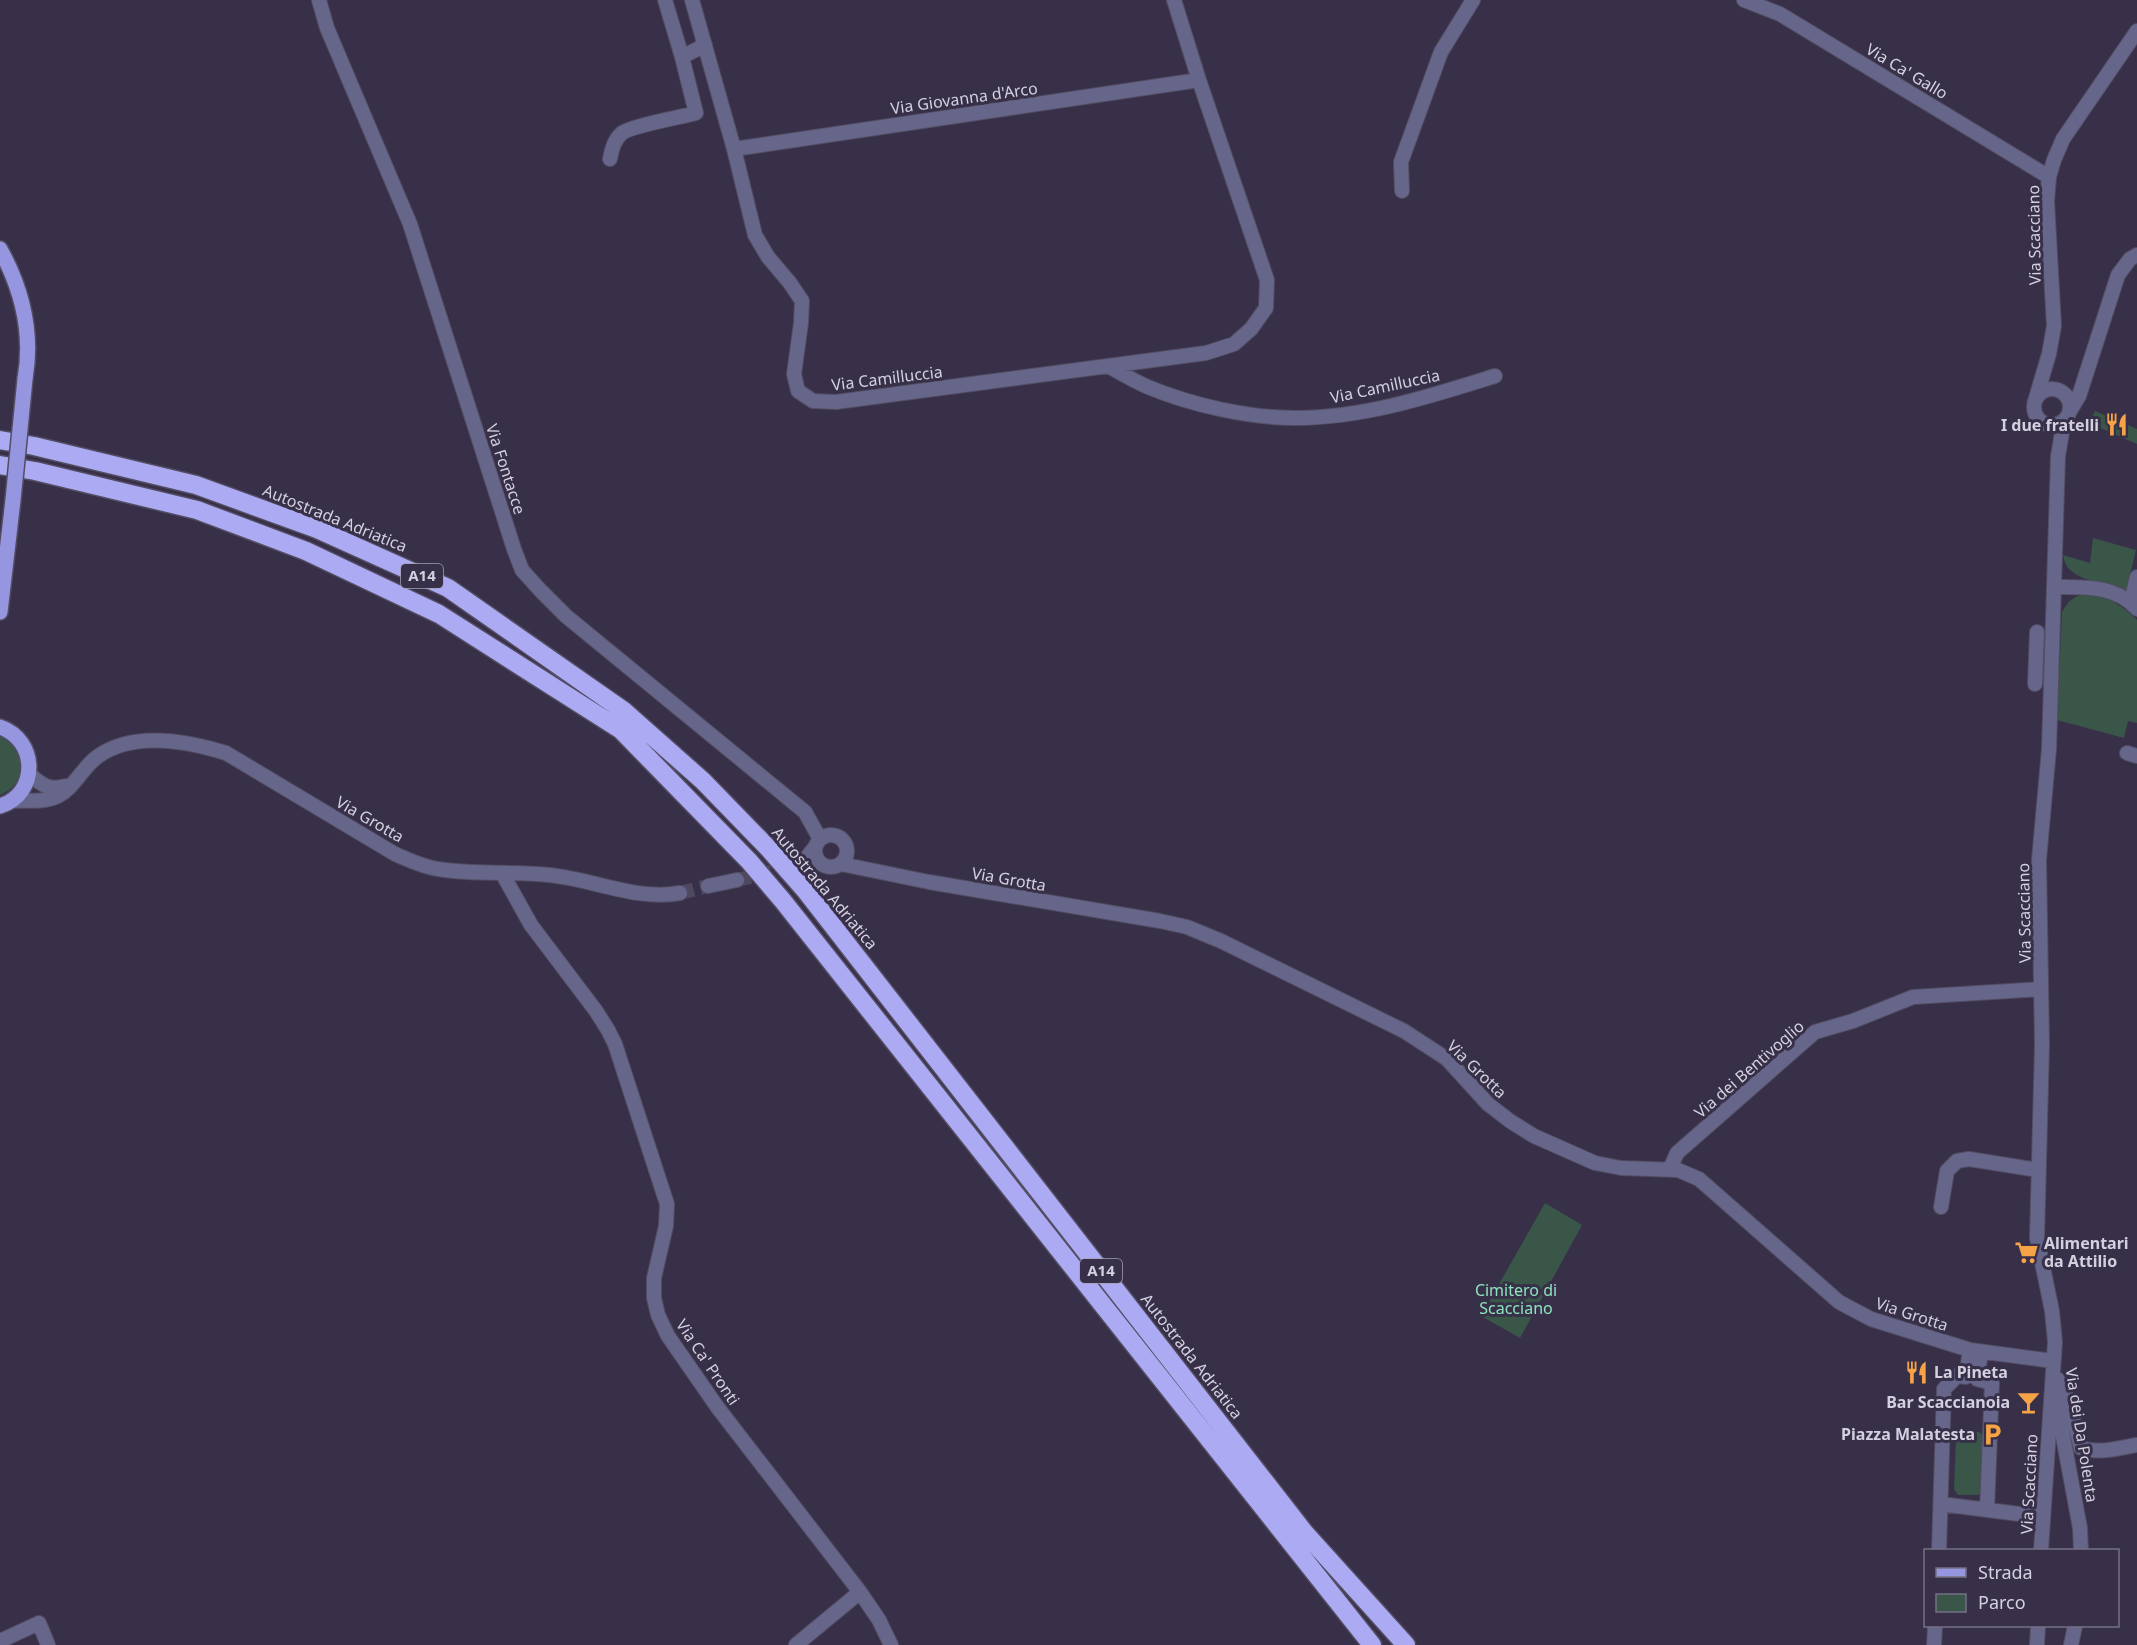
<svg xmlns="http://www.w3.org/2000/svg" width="2137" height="1645" font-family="'Noto Sans',sans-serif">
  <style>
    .green { fill: #395648 }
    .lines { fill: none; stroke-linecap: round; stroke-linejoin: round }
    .minor-tunnel { stroke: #4f485f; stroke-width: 14; stroke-dasharray: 14 7; stroke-linecap: butt }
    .minor-casing { stroke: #534d63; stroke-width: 16 }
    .major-casing { stroke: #534d63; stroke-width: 18 }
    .highway-casing { stroke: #534d63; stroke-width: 21 }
    .minor { stroke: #66668b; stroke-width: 14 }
    .major { stroke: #9695e0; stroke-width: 15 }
    .highway { stroke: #abaaf3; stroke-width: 18 }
    .major-bridge-casing { stroke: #534d63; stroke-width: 18; stroke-linecap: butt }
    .major-bridge { stroke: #9695e0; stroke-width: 15 }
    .labels { text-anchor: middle; stroke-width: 6; stroke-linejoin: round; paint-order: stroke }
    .shield { fill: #373048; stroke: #a5a0b2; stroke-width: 1.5 }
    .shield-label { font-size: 15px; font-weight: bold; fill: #d4d0e0 }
    .street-label { font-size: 16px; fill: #d4d0e0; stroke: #373048 }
    .poi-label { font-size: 16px; font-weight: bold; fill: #d4d0e0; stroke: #373048; text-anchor: end }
    .park-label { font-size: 16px; fill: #8de2bc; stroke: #373048 }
  </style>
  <rect width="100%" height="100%" fill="#373048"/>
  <path class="green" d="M2095,411L2137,429V444L2089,423Z
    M2093,538L2136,550L2126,591C2106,580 2067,584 2063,555L2090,563Z
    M2088,594C2109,596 2122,606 2137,620V723L2128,721L2124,738L2057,720L2062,612C2069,600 2074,595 2088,594Z
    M0,735C25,749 30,783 0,795Z
    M1545,1203L1582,1225L1520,1338L1481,1316Z
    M1961,1431L1979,1432L1985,1437L1984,1488L1978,1495H1958L1954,1489L1956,1436Z"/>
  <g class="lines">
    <path class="minor-tunnel" d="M737,880L794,867
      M680,893L708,886"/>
    <defs>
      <path id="minor" d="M319,0L327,28L410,224L514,549L522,570L540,590L566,616L805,812L820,839
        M665,0L682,57
        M692,0L734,149L755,235L768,257L790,283L802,301L801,323L794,374L798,391L813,401L836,402L1206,353L1234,344L1251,329L1266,308L1267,280L1199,80L1174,0
        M1744,0L1780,14L2049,177
        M734,149L1199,80
        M610,159C612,149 614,140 622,133C631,126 681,117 696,113L682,57L705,45
        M1402,191L1401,162L1441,52L1473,0
        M1108,366C1121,373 1134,381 1148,387C1191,405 1249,418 1295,418C1364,418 1431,396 1495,376
        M2034 407a18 18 0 1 1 36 0a18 18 0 1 1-36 0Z
        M2036,398L2049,354L2054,326L2047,201L2049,177L2054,160L2063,139L2137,31
        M2070,411L2079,396L2118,275L2130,259L2137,255
        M2055,587C2084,587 2116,585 2137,609
        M2131,602L2137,577
        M2035,684L2037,632
        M2127,753L2137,756
        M29,774C42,785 49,791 66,786
        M12,801C26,800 45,803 58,796C74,788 82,768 97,757C132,731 187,741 226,753L395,854C409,860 423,867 438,869C474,875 512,871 549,875C593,879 635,901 680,893
        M815 851a16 16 0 1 1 32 0a16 16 0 1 1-32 0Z
        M841,864L929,882L1160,921L1187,927L1221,941L1404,1031L1447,1059L1488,1104L1510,1121L1534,1136L1595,1163L1621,1168L1678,1170L1699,1179L1839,1302L1871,1319L1970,1350L2053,1361
        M800,866L815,847
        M502,873L531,925L596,1011L608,1030L615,1044L667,1204L666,1226L654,1278V1298L658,1315L668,1336L718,1408L860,1592L879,1620L891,1645
        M708,886L737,880
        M1670,1169L1677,1153L1815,1032L1853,1021L1913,997L2041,989
        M1941,1207L1947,1171L1957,1161L1969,1159L2038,1170
        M1981,1352L1977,1379L1992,1383L1987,1510
        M2059,1380L2061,1426L2080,1528L2081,1550
        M2065,1389L2081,1448C2099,1454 2119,1448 2137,1445
        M1941,1504L2043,1517
        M1939,1550L1944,1389L1957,1376L1966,1377L1970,1350
        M2041,1550L2055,1342L2052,1311L2037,1238L2042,1045L2039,860L2049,749L2058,456L2064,421
        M0,1641L39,1623L48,1645
        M796,1645L860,1592
        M1934,1645L1935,1626
        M2037,1645L2038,1626
        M2071,1645L2075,1626"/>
      <path id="major" d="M0,249C22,289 33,333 25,379
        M0,612L13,500
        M0,727C38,740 39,794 0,806"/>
      <path id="highway" d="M0,440L34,446L196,485L317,529L448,588L624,711L703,781L769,849L805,890L1304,1532L1406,1645
        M0,465L35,471L197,510L306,551L439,614L621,730L749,861L783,901L1372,1645"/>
    </defs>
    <use href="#minor" class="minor-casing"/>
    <use href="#major" class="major-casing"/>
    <use href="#highway" class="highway-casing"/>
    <use href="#minor" class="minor"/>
    <use href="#major" class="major"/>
    <use href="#highway" class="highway"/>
    <defs>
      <path id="major-bridge" d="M13,500L25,379"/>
    </defs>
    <use href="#major-bridge" class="major-bridge-casing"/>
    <use href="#major-bridge" class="major-bridge"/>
  </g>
  <defs>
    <symbol id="restaurant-bare" viewBox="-9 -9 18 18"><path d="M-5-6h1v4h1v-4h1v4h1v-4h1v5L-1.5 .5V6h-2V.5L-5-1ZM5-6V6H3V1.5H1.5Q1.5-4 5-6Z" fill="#f6a247" stroke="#373048" stroke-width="2.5" paint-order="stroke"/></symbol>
    <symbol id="supermarket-bare" viewBox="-9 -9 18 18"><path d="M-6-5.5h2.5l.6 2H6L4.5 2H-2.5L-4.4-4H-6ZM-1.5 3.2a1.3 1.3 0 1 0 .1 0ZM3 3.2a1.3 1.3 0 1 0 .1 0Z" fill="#f6a247" stroke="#373048" stroke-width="2.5" paint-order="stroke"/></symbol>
    <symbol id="bar-bare" viewBox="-9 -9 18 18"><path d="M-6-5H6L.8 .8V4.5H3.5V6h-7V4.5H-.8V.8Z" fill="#f6a247" stroke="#373048" stroke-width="2.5" paint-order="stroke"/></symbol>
    <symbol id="parking-bare" viewBox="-9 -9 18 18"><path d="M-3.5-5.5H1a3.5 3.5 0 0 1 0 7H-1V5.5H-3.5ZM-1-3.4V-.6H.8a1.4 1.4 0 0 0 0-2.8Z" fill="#f6a247" stroke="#373048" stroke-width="2.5" paint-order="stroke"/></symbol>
  </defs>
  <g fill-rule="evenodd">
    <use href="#restaurant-bare" x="2100" y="408" width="33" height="33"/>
    <use href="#supermarket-bare" x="2010" y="1236" width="33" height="33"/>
    <use href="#restaurant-bare" x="1900" y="1356" width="33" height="33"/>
    <use href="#bar-bare" x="2012" y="1386" width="33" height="33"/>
    <use href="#parking-bare" x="1976" y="1418" width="33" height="33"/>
  </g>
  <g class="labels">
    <g class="shield">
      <rect x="401" y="564" width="42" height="24" rx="4.5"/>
      <rect x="1080" y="1259" width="42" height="24" rx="4.5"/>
    </g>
    <g class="shield-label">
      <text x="422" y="581">A14</text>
      <text x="1101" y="1276">A14</text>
    </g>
    <g class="street-label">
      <text transform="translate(1907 71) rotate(31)" y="6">Via Ca' Gallo</text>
      <text transform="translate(964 98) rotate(-8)" y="6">Via Giovanna d'Arco</text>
      <text transform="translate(2034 235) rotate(-91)" y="6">Via Scacciano</text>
      <text transform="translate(887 378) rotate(-7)" y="6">Via Camilluccia</text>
      <text transform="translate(1385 386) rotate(-12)" y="6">Via Camilluccia</text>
      <text transform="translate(506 469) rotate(72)" y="6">Via Fontacce</text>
      <text transform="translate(335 518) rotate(22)" y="6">Autostrada Adriatica</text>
      <text transform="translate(370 819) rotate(30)" y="6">Via Grotta</text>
      <text transform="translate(1009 879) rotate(10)" y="6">Via Grotta</text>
      <text transform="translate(825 888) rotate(50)" y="6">Autostrada Adriatica</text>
      <text transform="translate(2024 913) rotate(-91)" y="6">Via Scacciano</text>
      <text transform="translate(1477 1069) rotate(44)" y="6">Via Grotta</text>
      <text transform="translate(1749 1069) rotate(-41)" y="6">Via dei Bentivoglio</text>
      <text transform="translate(1912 1314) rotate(18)" y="6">Via Grotta</text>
      <text transform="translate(1192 1356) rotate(52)" y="6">Autostrada Adriatica</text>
      <text transform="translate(708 1362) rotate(56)" y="6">Via Ca' Pronti</text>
      <text transform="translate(2082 1435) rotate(81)" y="6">Via dei Da Polenta</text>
      <text transform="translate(2029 1484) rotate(-87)" y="6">Via Scacciano</text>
    </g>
    <g class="poi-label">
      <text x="2099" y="431">I due fratelli</text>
      <text x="2044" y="1249" text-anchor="start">Alimentari<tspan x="2044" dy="18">da Attilio</tspan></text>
      <text x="1934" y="1378" text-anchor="start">La Pineta</text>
      <text x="2010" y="1408">Bar Scaccianoia</text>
      <text x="1975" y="1440">Piazza Malatesta</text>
    </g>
    <g class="park-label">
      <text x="1516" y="1296">Cimitero di<tspan x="1516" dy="18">Scacciano</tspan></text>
    </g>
  </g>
  <rect x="1924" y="1549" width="195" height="78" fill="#373048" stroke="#767085" stroke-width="1.5"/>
  <rect x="1936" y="1568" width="30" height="9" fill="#9695e0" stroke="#767085" stroke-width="1.5"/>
  <text x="1978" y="1579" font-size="18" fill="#d4d0e0">Strada</text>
  <rect x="1936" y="1594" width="30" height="18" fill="#395648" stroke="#767085" stroke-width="1.5"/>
  <text x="1978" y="1609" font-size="18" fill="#d4d0e0">Parco</text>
</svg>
